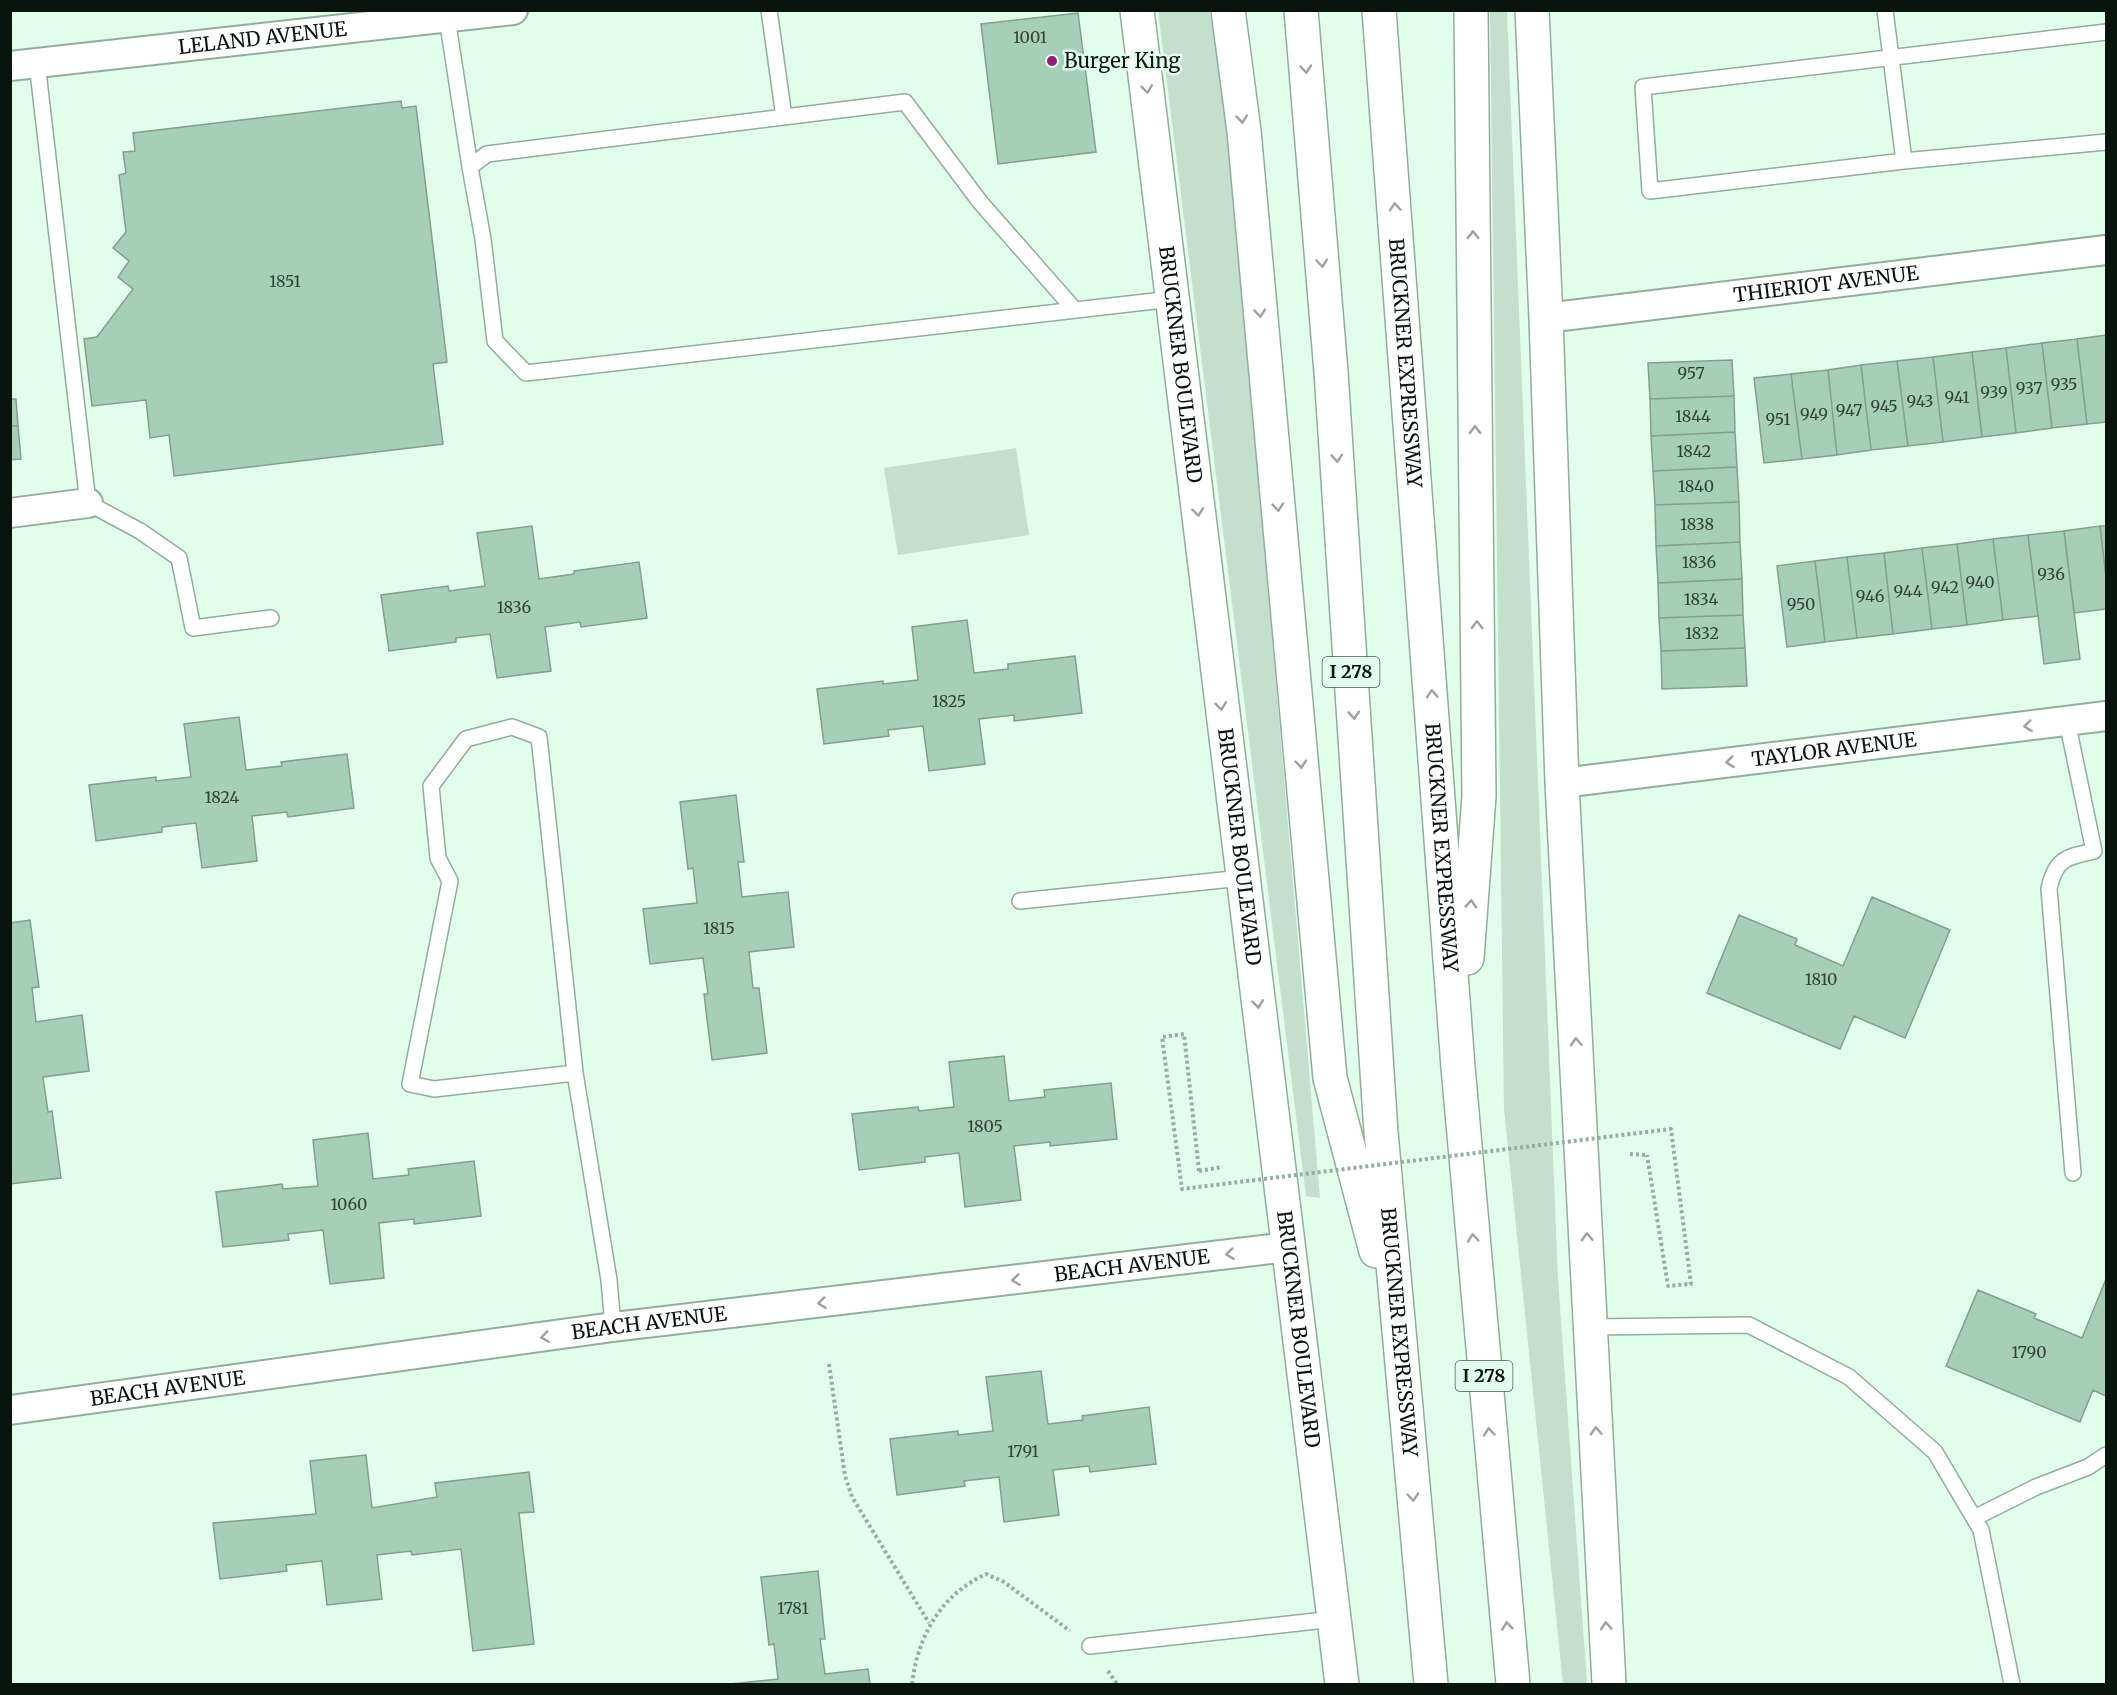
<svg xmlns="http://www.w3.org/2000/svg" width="2117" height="1695" font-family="Merriweather,serif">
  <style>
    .green { fill: #c4dfce }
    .building { fill: #a5cfb7; stroke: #849e8f; stroke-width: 1.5 }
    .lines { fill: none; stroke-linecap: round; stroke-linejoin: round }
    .service-casing { stroke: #91ad9c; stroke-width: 18 }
    .minor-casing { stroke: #91ad9c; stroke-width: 32 }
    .secondary-casing { stroke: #91ad9c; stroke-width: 36 }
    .motorway-casing { stroke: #91ad9c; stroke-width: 36 }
    .path { stroke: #97ada0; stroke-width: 4; stroke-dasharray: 3 3; stroke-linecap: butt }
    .service { stroke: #fff; stroke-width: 15 }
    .minor { stroke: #fff; stroke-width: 28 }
    .secondary { stroke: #fff; stroke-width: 33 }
    .motorway { stroke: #fff; stroke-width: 33 }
    .path-bridge { stroke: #97ada0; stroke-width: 4; stroke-dasharray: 3 3; stroke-linecap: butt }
    .oneway { stroke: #9da19f }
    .poi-dot { fill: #951e7a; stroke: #e1feed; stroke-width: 2 }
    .labels { text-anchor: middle; stroke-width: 5; stroke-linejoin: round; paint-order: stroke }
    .number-label { font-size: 16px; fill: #314338 }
    .shield { fill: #e1feed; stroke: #4a5a51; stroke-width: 1.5 }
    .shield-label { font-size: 18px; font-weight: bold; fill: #0a140e }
    .street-label { font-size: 20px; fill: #0a140e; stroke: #e1feed }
    .poi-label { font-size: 20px; fill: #0a140e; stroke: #e1feed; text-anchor: start }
  </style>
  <rect width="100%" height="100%" fill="#e1feed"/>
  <path class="green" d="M1158,11H1209L1223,64L1320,1198L1306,1196Z
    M1490,11H1507L1558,1279L1587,1684H1563L1504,1109Z
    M1016,448L1029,535L898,555L884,468Z"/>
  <path class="building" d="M1078,13L1096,152L998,164L981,24Z
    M401,101L402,108L416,106L447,362L433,364L443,444L174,476L169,435L150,438L146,400L92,406L84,339L97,337L133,289L118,277L129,261L113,248L126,232L119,175L126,173L123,152L135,151L133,133Z
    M2106,335V422L2087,424L2077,339Z
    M2077,339L2087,424L2052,428L2042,343Z
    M2042,343L2052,428L2016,433L2006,348Z
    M2006,348L2016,433L1982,437L1972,352Z
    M1972,352L1982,437L1943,442L1933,357Z
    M1933,357L1943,442L1908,446L1897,361Z
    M1732,360L1734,396L1650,399L1648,363Z
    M1897,361L1908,446L1871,450L1861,365Z
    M1861,365L1871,450L1837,455L1828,370Z
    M1828,370L1837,455L1802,459L1791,374Z
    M1791,374L1802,459L1764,463L1754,378Z
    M1734,396L1735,432L1651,436L1650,399Z
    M10,399H16L18,426H10Z
    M10,426H18L21,459L10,460Z
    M1735,432L1737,467L1653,471L1651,436Z
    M1737,467L1739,502L1655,505L1653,471Z
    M1739,502L1740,542L1656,546L1655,505Z
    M532,526L539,579L574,574V571L639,562L647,618L581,627L580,622L545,627L551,671L497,678L490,634L456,638V642L389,651L381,595L448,586L449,591L485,586L477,533Z
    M2100,526H2106V577Z
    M2100,526L2106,577V609L2074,613L2064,531Z
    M2064,531L2080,659L2044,664L2028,535Z
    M2028,535L2038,616L2003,620L1993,539Z
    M1993,539L2003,620L1967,625L1957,544Z
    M1740,542L1742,579L1658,583L1656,546Z
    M1957,544L1967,625L1932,629L1922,548Z
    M1922,548L1932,629L1893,634L1884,553Z
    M1884,553L1893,634L1857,638L1847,557Z
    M1847,557L1857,638L1825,642L1815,561Z
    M1815,561L1825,642L1787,647L1777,566Z
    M1742,579L1743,615L1659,618L1658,583Z
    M1743,615L1745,648L1661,651L1659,618Z
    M967,620L974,673L1008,669V664L1075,656L1082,713L1014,721V715L979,719L985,764L929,771L923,726L888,730L889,736L824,744L817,689L883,681V684L918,680L912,627Z
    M1745,648L1747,686L1662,689L1661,651Z
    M239,717L246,770L282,766L281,762L347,754L354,808L288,817L287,812L252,816L257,861L202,868L196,823L162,827V832L96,841L89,785L156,777V781L191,777L184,724Z
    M736,795L744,862H738L742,897L788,892L794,947L749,952L753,988H759L767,1053L712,1060L704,994H708L703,958L650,964L643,909L697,903L693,868L688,869L680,802Z
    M1872,897L1950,930L1905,1038L1854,1016L1840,1049L1707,993L1739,915L1797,939L1795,945L1843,966Z
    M30,920L39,987L32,988L36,1022L82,1015L89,1071L43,1077L48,1112L52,1111L61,1178L10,1184V923Z
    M1004,1056L1009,1101L1045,1097L1044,1090L1111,1083L1117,1139L1050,1146V1142L1014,1146L1021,1200L965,1207L959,1153L925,1157V1162L859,1170L852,1114L918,1107L919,1111L954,1107L949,1062Z
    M368,1133L373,1179L409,1175L408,1169L474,1161L481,1216L414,1224V1219L379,1223L384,1278L330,1284L323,1230L288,1234L289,1240L223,1247L216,1192L282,1184L283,1189L318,1186L313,1140Z
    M2106,1279V1396L2093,1390L2080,1422L1946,1366L1978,1290L2036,1314L2034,1318L2082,1338Z
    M1041,1371L1048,1424L1083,1420L1082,1416L1149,1407L1156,1464L1090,1472L1089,1466L1053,1470L1059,1515L1004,1522L999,1477L964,1481L965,1486L897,1495L890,1439L958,1431V1435L993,1431L986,1377Z
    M366,1455L372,1508L437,1497L435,1483L529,1472L534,1512L519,1513L534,1644L473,1651L461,1549L412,1555L411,1551L377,1555L382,1599L327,1605L322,1561L286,1565L287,1571L220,1579L213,1523L316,1514L310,1461Z
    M818,1571L825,1639H820L825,1674L868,1669L870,1684H730L778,1679L774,1644L769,1645L761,1577Z"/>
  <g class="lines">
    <defs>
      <path id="service" d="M769,10L784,117
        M1885,10L1904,161
        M447,18L470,167
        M2106,32L1643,87L1650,191L1904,161L2106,142
        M37,63L88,503L140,531L179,558L193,628L271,618
        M1074,309L980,202L905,102L487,154L470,167L483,239L495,341L526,373L1172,299
        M2067,721L2094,851C2066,857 2055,859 2049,889L2073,1173
        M1020,901L1242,878
        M575,1073L434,1089L410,1084L450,881L438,858L431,786L466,739L512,727L539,737L575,1073L609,1280L613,1327
        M1592,1327L1749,1325L1849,1377L1935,1452L1981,1530L2012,1684
        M1974,1518L2036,1487L2088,1467L2106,1455
        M1090,1646L1334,1619"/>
      <g id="minor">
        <path id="s1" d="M10,66L513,10"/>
        <path id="s2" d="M1546,318L2106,250"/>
        <path d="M10,513L88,503"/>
        <path id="s3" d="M1562,783L2106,716"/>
        <path id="s4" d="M10,1410L613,1327L1288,1247"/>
      </g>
      <g id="secondary">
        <path id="s5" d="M1137,10L1342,1684"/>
        <path d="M1532,10L1546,318L1562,783L1609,1684"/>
      </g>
      <g id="motorway">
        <path d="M1228,10L1244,131L1330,1078L1376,1251"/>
        <path id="s6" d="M1301,10L1331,372L1381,1132L1431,1684"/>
        <path id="s7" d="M1379,10L1458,1067L1513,1684"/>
        <path d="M1467,958L1479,796L1471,10"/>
      </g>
    </defs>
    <use href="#service" class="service-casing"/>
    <use href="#minor" class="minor-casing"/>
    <use href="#secondary" class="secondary-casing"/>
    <use href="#motorway" class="motorway-casing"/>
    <path class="path" d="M1630,1154L1647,1155
      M1199,1171L1223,1167
      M829,1364L845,1476L852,1497L929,1623
      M1108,1671L1117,1684
      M912,1684C918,1635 941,1595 986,1574L1004,1582L1070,1631"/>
    <use href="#service" class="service"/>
    <use href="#minor" class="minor"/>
    <use href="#secondary" class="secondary"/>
    <use href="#motorway" class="motorway"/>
    <path class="path-bridge" d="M1199,1171L1184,1034L1162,1037L1182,1189L1671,1129L1691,1284L1668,1286L1647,1155"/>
  </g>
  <defs><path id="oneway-chevron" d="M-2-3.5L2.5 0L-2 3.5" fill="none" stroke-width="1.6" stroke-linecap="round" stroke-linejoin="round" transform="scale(1.5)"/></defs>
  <g class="oneway">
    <use href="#oneway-chevron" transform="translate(1306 69) rotate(85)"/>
    <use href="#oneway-chevron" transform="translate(1147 89) rotate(83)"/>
    <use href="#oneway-chevron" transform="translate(1242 119) rotate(84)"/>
    <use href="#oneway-chevron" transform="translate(1395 207) rotate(-94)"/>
    <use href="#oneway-chevron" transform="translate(1473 235) rotate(-91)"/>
    <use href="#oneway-chevron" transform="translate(1322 263) rotate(85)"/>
    <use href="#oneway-chevron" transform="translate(1260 313) rotate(85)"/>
    <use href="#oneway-chevron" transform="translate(1475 430) rotate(-91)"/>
    <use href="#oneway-chevron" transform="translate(1337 458) rotate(86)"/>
    <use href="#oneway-chevron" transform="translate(1278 507) rotate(85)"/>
    <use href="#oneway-chevron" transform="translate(1198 512) rotate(83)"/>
    <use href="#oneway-chevron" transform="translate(1477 625) rotate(-91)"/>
    <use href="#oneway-chevron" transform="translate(1432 694) rotate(-94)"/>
    <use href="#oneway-chevron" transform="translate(1221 706) rotate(83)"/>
    <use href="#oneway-chevron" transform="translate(1354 715) rotate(86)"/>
    <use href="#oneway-chevron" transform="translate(2028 726) rotate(173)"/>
    <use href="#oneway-chevron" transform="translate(1730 762) rotate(173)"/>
    <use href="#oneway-chevron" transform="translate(1301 764) rotate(85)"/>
    <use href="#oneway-chevron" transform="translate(1471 904) rotate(-86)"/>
    <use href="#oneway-chevron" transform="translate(1258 1004) rotate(83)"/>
    <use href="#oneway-chevron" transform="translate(1576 1042) rotate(-93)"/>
    <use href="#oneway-chevron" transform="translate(1587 1237) rotate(-93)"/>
    <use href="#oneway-chevron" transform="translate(1473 1238) rotate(-95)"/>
    <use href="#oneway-chevron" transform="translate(1230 1254) rotate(173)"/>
    <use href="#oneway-chevron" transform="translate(1016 1280) rotate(173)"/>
    <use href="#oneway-chevron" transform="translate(822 1303) rotate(173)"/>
    <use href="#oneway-chevron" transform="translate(545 1337) rotate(172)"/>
    <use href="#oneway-chevron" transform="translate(1596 1431) rotate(-93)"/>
    <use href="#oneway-chevron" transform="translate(1489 1432) rotate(-95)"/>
    <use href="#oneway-chevron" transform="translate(1413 1497) rotate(85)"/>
    <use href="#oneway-chevron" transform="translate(1507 1626) rotate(-96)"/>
    <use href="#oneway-chevron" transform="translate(1606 1626) rotate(-93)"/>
  </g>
  <circle class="poi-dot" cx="1052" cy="61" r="6"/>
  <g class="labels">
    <g class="number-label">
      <text x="1030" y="43">1001</text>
      <text x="285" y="287">1851</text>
      <text x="1691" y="379">957</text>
      <text x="2064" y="390">935</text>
      <text x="2029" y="394">937</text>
      <text x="1994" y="398">939</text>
      <text x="1957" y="403">941</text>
      <text x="1920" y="407">943</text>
      <text x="1884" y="412">945</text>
      <text x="1849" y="416">947</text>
      <text x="1814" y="420">949</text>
      <text x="1693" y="422">1844</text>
      <text x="1778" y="425">951</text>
      <text x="1694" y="457">1842</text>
      <text x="1696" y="492">1840</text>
      <text x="1697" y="530">1838</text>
      <text x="1699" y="568">1836</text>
      <text x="2051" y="580">936</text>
      <text x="1980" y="588">940</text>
      <text x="1945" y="593">942</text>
      <text x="1908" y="597">944</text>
      <text x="1870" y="602">946</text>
      <text x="1701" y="605">1834</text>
      <text x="1801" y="610">950</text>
      <text x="514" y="613">1836</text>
      <text x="1702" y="639">1832</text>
      <text x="949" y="707">1825</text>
      <text x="222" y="803">1824</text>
      <text x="719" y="934">1815</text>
      <text x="1821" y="985">1810</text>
      <text x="985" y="1132">1805</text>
      <text x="349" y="1210">1060</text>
      <text x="2029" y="1358">1790</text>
      <text x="1023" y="1457">1791</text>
      <text x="793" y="1614">1781</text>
    </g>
    <g class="shield">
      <rect x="1322.5" y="657" width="57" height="30" rx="4.5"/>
      <rect x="1455.5" y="1361" width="57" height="30" rx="4.5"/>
    </g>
    <g class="shield-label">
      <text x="1351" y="678">I 278</text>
      <text x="1484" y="1382">I 278</text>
    </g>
    <g class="street-label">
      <text dy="7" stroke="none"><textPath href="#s1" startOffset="254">LELAND AVENUE</textPath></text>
      <text dy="7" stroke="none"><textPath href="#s2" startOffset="282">THIERIOT AVENUE</textPath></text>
      <text dy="7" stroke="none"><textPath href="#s7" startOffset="354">BRUCKNER EXPRESSWAY</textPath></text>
      <text dy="7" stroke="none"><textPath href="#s5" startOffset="357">BRUCKNER BOULEVARD</textPath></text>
      <text dy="7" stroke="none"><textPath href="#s3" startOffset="274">TAYLOR AVENUE</textPath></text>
      <text dy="7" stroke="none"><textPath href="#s5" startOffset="843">BRUCKNER BOULEVARD</textPath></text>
      <text dy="7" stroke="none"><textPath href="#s7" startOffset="840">BRUCKNER EXPRESSWAY</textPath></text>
      <text dy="7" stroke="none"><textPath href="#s4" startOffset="1131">BEACH AVENUE</textPath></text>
      <text dy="7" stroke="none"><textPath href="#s4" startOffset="645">BEACH AVENUE</textPath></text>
      <text dy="7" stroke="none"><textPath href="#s5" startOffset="1329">BRUCKNER BOULEVARD</textPath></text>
      <text dy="7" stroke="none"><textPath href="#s6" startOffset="1326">BRUCKNER EXPRESSWAY</textPath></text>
      <text dy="7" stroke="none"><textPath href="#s4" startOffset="159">BEACH AVENUE</textPath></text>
    </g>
    <g class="poi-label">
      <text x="1064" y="68">Burger King</text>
    </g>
  </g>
  <rect width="2117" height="1695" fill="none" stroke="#0a140e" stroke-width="24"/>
</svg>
